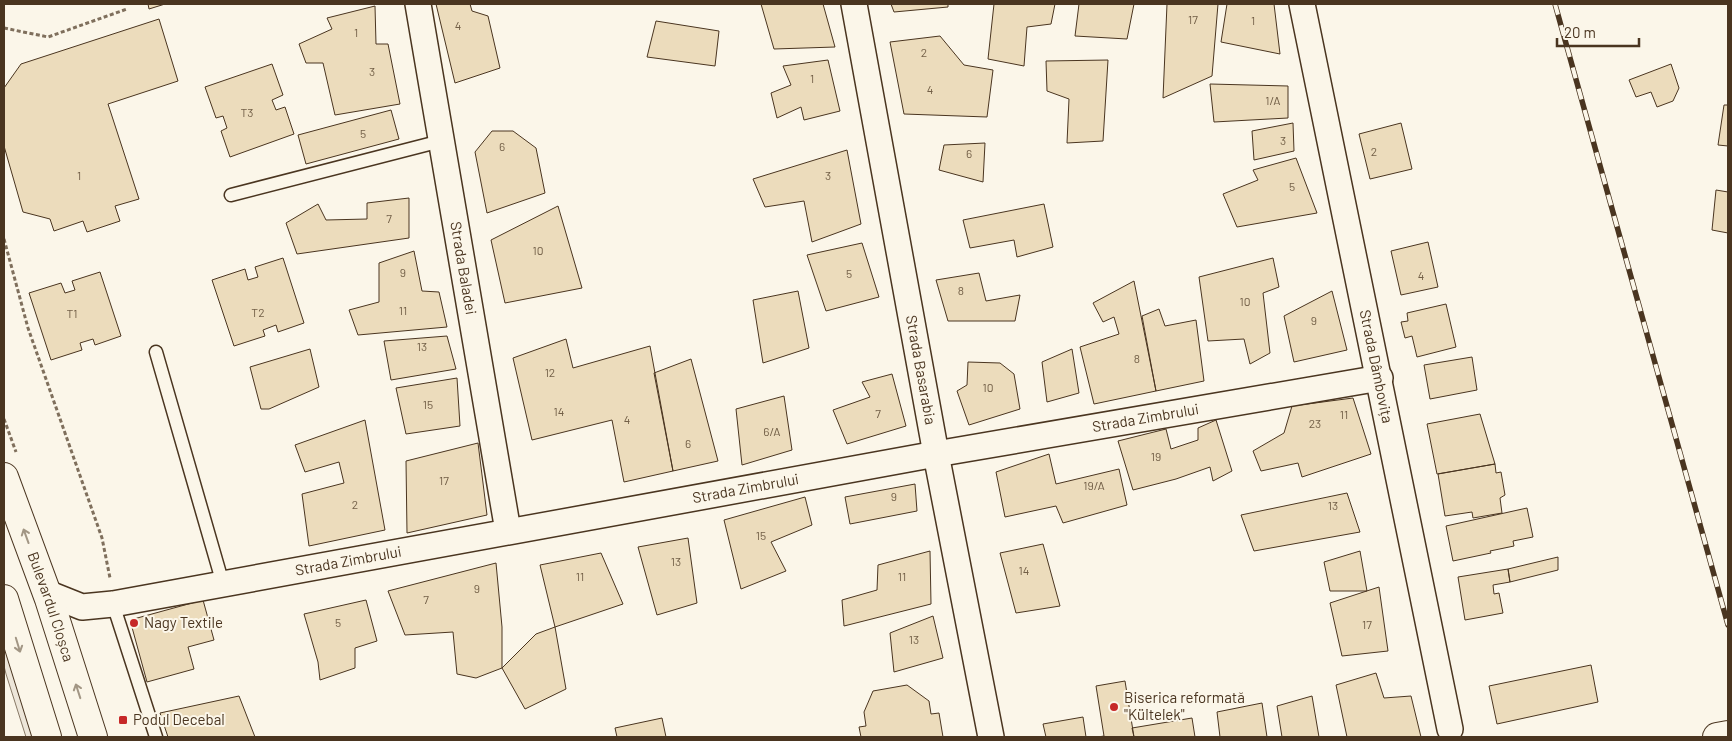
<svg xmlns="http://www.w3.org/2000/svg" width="1732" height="741" font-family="Barlow,sans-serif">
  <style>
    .green { fill: #ede6d9; stroke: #887966 }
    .building { fill: #ecdcbc; stroke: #4a3520 }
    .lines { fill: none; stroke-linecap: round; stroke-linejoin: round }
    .lane-casing { stroke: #4a3520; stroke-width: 15 }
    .street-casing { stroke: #4a3520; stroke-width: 28 }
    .primary-casing { stroke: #4a3520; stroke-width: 30 }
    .path { stroke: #7f6f5c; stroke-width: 3; stroke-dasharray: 4 2.5; stroke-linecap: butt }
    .lane { stroke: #fbf6e9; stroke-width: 12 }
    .street { stroke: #fbf6e9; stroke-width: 25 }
    .primary { stroke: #fbf6e9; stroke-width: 28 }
    .rail-casing { stroke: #4a3520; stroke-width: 5.5 }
    .rail { stroke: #fbf6e9; stroke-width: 4; stroke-dasharray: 11; stroke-linecap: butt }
    .oneway { stroke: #a29684 }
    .poi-dot { fill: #c62828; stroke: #fbf6e9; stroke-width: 2 }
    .labels { text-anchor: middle; stroke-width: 4; stroke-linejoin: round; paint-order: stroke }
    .number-label { font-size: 12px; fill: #725f47 }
    .street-label { font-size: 15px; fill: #4a3520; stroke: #fbf6e9 }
    .poi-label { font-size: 15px; fill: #4a3520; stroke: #fbf6e9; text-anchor: start }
  </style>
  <rect width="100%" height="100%" fill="#fbf6e9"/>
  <path class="green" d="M4,640L33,737H26L6,674L4,666Z"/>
  <path class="building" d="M148,4H165L149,9Z
    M436,4H470L472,11L488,16L500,68L455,83Z
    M761,4H823L835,47L774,49Z
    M891,4H948V7L894,12Z
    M994,4H1055L1051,24L1027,27L1024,66L988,59Z
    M1079,4H1134L1127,39L1075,36Z
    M1167,4H1218L1212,76L1163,98Z
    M1227,4H1274L1280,54L1221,42Z
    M375,6L376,44H388L400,104L335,115L323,63H306L299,44L332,29L327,18Z
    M159,19L178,81L108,104L139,199L115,206L120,221L87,232L83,221L54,231L50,219L23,212L4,146V88L21,64Z
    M656,21L719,31L715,66L647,57Z
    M940,36L964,65L993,70L987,117L904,114L890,42Z
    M828,60L840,111L804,120L801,107L777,118L771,93L791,85L783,66Z
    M1108,60L1103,141L1067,143L1069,99L1047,91L1046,61Z
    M272,64L283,95L272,100L276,110L285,107L294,134L230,157L221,131L227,128L223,116L216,118L205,87Z
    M1671,64L1679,88L1673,101L1657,107L1651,92L1636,97L1629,80Z
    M1210,84L1288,86V118L1214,122Z
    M1724,105H1728V146L1718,145Z
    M391,110L399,139L306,164L298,135Z
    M1293,123L1294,151L1254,160L1252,131Z
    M1401,123L1412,169L1370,179L1359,134Z
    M492,131H513L536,148L545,193L487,213L475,152Z
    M985,143L983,182L939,170L944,145Z
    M847,150L861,224L812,242L804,201L765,207L753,179Z
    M1296,158L1317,213L1237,227L1223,194L1258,180L1253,170Z
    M1716,190L1728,192V233L1712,230Z
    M409,198V238L297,254L286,223L318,204L326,220L367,219V203Z
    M1044,204L1053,247L1017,257L1014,240L970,248L963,220Z
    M558,206L582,288L505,303L491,240Z
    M1428,242L1438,287L1401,295L1391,251Z
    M862,243L879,297L826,311L807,255Z
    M414,251L422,291L439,292L447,327L358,335L349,310L379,302V263Z
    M283,258L304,323L278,332L276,325L263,330L265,336L234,346L212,280L245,269L248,280L258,277L255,267Z
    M1273,258L1279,287L1263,293L1270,353L1250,364L1244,339L1208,341L1199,277Z
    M100,272L121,336L95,345L93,339L80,343L82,350L51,360L29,293L61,283L65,293L75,290L72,281Z
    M979,273L986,301L1020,295L1015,321H948L936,280Z
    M1134,281L1156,391L1094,404L1080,347L1119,334L1114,317L1103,322L1093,303Z
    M798,291L809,348L763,363L753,300Z
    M1332,291L1347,350L1294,362L1284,316Z
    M1446,304L1456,347L1417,357L1412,336L1405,338L1401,322L1408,321L1407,313Z
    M1159,309L1165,326L1196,320L1204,381L1156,391L1142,316Z
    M447,336L456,369L391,380L384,341Z
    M566,339L573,368L650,346L673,471L624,482L612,420L532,440L513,358Z
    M310,349L319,387L269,409H261L250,367Z
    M1072,349L1079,393L1047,402L1042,362Z
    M1472,357L1477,390L1430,399L1424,365Z
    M691,359L718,461L673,471L654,373Z
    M968,362L1000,363L1014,374L1020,409L969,425L957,391L967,385Z
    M892,374L906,426L847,444L833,410L870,397L862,382Z
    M457,378L460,426L406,434L396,388Z
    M784,396L792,450L742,465L736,409Z
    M1353,398L1371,454L1302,477L1298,463L1261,471L1253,451L1284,433L1292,406Z
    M1480,414L1495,464L1437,474L1427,424Z
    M365,420L385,530L309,546L302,494L344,483L339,462L305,472L295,445Z
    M1216,420L1232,471L1213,481L1210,467L1176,479L1133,490L1118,441L1166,429L1171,449L1198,440V428Z
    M478,443L487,515L407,533L406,461Z
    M1049,454L1056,484L1119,469L1127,505L1063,523L1056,506L1005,517L996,472Z
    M1495,464L1496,473L1501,472L1505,495L1500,498L1502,513L1473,518L1472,512L1445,516L1438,474Z
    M915,484L917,511L850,524L845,497Z
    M1347,493L1360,532L1254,551L1241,515Z
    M805,497L812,525L771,542L786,571L741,589L724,520Z
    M1527,508L1533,537L1513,541L1514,546L1490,551L1491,553L1453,561L1446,526Z
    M688,538L697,603L657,615L638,547Z
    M1043,544L1060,606L1016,613L1000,553Z
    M930,551L931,604L844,626L842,600L877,590L878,565Z
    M1360,551L1367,591H1330L1324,562Z
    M601,553L623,604L555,627L540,565Z
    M1558,557V570L1510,582L1508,569Z
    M496,563L502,627V668L476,678L457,674L453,632L405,635L388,591Z
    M1508,569L1510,582L1493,585L1494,594L1499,593L1503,613L1465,620L1458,577Z
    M1379,587L1388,651L1342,656L1330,603Z
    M203,600L214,640L188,647L194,669L147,682L130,620Z
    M366,600L377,641L355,648V668L320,680L318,662L304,614Z
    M933,616L943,658L894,672L890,633Z
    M555,627L566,689L525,709L502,668L536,634Z
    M1591,665L1598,702L1497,724L1489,686Z
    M1376,673L1384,698L1411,696L1421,737H1347L1336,685Z
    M1125,681L1134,737H1098L1104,736L1096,686Z
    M907,685L929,701L931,714L939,713L943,737H861L859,727L866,726L864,712L873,691Z
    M239,696L255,737H168L160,713Z
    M1312,696L1319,737H1282L1277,706Z
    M1262,703L1267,737H1220L1217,712Z
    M1083,717L1086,737H1046L1043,724Z
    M662,718L666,737H617L615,728Z
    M1192,718L1195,737H1134L1132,728Z"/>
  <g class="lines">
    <defs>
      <path id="lane" d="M231,195L441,141
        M156,352L223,584
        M113,604L156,737"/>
      <g id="street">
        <path id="s1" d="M418,4L508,531"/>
        <path id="s2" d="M854,4L936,454L991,737"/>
        <path id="s3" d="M1302,4L1450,729"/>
        <path id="s4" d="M47,593L82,607L113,604L936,454L1380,378"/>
      </g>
      <g id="primary">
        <path id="s5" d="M4,477L49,599L93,737"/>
        <path d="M4,599L47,737"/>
        <path d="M1717,737L1728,735"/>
      </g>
    </defs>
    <use href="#lane" class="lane-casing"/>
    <use href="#street" class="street-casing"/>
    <use href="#primary" class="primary-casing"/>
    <path class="path" d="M4,28L48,37L127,9
      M4,239L28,328L102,538L110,578
      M4,419L16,452"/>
    <use href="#lane" class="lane"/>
    <use href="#street" class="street"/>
    <use href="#primary" class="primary"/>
    <defs>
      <path id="rail" d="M1555,4L1728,625"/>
    </defs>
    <use href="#rail" class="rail-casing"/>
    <use href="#rail" class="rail"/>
  </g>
  <defs><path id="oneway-shaft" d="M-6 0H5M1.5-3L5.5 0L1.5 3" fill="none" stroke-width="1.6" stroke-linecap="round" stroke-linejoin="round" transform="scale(1.25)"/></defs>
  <g class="oneway">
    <use href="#oneway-shaft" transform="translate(26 536) rotate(-110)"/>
    <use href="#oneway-shaft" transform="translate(18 645) rotate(73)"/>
    <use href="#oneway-shaft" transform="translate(78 691) rotate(-108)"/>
  </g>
  <g class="poi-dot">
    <circle cx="134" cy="623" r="5"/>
    <circle cx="1114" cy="707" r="5"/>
    <rect x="118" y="715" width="10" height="10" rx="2.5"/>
  </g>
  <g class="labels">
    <g class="number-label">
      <text x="1193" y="24">17</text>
      <text x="1253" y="25">1</text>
      <text x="458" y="30">4</text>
      <text x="356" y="37">1</text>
      <text x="924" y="57">2</text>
      <text x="372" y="76">3</text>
      <text x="812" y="83">1</text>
      <text x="930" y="94">4</text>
      <text x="1273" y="105">1/A</text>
      <text x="247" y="117">T3</text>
      <text x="363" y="138">5</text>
      <text x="1283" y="145">3</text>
      <text x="502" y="151">6</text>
      <text x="1374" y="156">2</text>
      <text x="969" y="158">6</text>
      <text x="79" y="180">1</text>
      <text x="828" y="180">3</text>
      <text x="1292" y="191">5</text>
      <text x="389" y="223">7</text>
      <text x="538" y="255">10</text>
      <text x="403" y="277">9</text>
      <text x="849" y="278">5</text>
      <text x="1421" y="280">4</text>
      <text x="961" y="295">8</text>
      <text x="1245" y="306">10</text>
      <text x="403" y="315">11</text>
      <text x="258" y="317">T2</text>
      <text x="72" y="318">T1</text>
      <text x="1314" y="325">9</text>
      <text x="422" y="351">13</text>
      <text x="1137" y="363">8</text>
      <text x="550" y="377">12</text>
      <text x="988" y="392">10</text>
      <text x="428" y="409">15</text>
      <text x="559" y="416">14</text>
      <text x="878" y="418">7</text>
      <text x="1344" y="419">11</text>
      <text x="627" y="424">4</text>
      <text x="1315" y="428">23</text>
      <text x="772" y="436">6/A</text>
      <text x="688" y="448">6</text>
      <text x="1156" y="461">19</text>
      <text x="444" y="485">17</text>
      <text x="1094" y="490">19/A</text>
      <text x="894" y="501">9</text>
      <text x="355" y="509">2</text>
      <text x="1333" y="510">13</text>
      <text x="761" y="540">15</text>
      <text x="676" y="566">13</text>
      <text x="1024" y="575">14</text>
      <text x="580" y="581">11</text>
      <text x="902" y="581">11</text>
      <text x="477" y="593">9</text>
      <text x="426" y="604">7</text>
      <text x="338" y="627">5</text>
      <text x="1367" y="629">17</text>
      <text x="914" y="644">13</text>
    </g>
    <g class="street-label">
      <text dy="5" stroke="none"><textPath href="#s1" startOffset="268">Strada Baladei</textPath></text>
      <text dy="5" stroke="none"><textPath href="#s3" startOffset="370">Strada Dâmbovița</textPath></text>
      <text dy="5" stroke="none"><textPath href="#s2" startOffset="372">Strada Basarabia</textPath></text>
      <text dy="5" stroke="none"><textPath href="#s4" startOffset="1118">Strada Zimbrului</textPath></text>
      <text dy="5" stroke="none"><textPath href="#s4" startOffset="712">Strada Zimbrului</textPath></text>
      <text dy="5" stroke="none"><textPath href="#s4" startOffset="308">Strada Zimbrului</textPath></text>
      <text dy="5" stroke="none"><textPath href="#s5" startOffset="138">Bulevardul Cloșca</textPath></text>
    </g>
    <g class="poi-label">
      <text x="144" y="628">Nagy Textile</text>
      <text x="1124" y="703">Biserica reformată<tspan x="1124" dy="17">"Kültelek"</tspan></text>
      <text x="133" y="725">Podul Decebal</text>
    </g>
  </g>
  <rect width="1732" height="741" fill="none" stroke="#4a3520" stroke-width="10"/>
  <path d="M1557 38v8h82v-8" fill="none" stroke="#4a3520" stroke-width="2.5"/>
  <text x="1564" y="38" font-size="15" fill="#4a3520" stroke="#fbf6e9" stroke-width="4" paint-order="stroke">20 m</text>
</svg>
